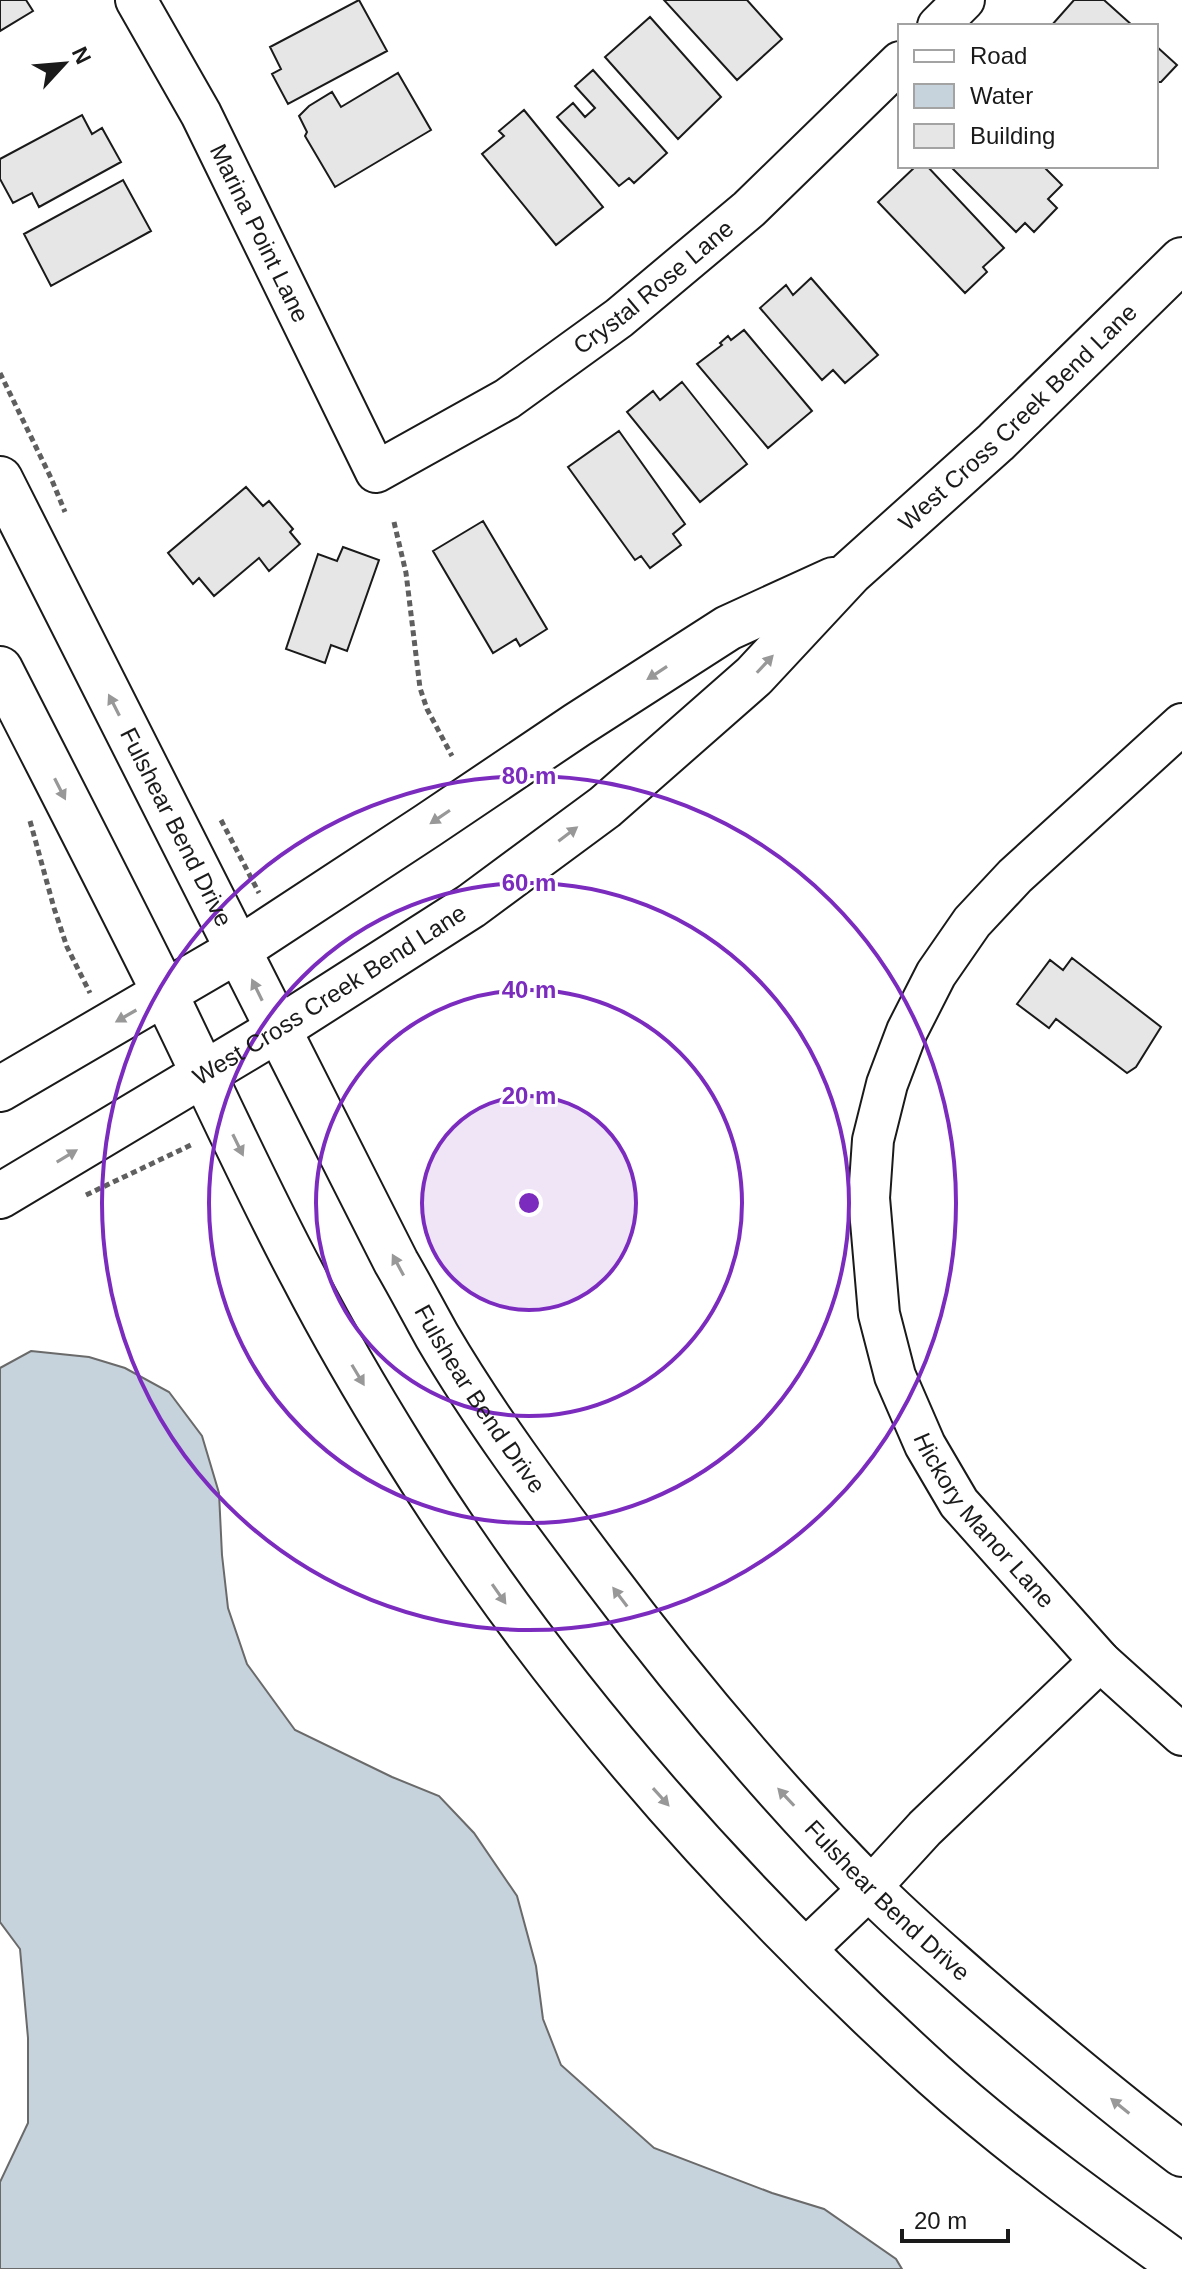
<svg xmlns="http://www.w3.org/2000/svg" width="1182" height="2269" font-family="Helvetica,sans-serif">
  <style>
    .water { fill: #c6d2dc; stroke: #6a6a6a; stroke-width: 2 }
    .building { fill: #e6e6e6; stroke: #1a1a1a; stroke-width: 2 }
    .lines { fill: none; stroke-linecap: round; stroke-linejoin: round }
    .minor-casing { stroke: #1a1a1a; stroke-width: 44 }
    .major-casing { stroke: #1a1a1a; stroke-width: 48 }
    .path { stroke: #5f5f5f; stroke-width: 5; stroke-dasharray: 6 4; stroke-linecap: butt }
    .minor { stroke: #fff; stroke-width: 40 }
    .major { stroke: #fff; stroke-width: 44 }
    .oneway { fill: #989898 }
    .ring { fill: none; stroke: #7b2cbf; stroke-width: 4 }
    .labels { text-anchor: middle; stroke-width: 6; stroke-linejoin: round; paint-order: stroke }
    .street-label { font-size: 24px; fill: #1a1a1a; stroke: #fff }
    .centre { fill: #7b2cbf; stroke: #fff; stroke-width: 4 }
    .ring-label { font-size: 24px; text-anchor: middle; font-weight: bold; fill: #7b2cbf; stroke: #fff; stroke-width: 6; stroke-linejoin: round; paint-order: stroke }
  </style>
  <rect width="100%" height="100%" fill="#fff"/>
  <path class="water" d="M31,1351L89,1357L125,1368L169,1392L202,1436L219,1493L222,1555L228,1608L247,1664L295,1730L392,1777L439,1796L474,1833L517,1896L536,1966L543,2019L561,2065L654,2148L772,2193L824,2209L896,2259L902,2269H0V2182L28,2123V2038L20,1949L0,1922V1368Z"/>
  <path class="building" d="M0,0H26L33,11L0,31Z
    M359,0L387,51L288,104L272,74L281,69L270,47Z
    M664,0H747L782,39L737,80Z
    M1074,0H1104L1133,26H1051Z
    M650,17L721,97L678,139L605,57Z
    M1156,46L1177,65L1161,82H1156Z
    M593,70L667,153L634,183L629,178L619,186L557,117L573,103L585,117L595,108L575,86Z
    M398,73L431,130L335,187L305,136L307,132L299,116L309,106L332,92L341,107Z
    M524,110L603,207L556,245L482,154L504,136L499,131Z
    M82,115L92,134L102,128L121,162L39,207L32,193L13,203L0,179V159Z
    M916,166H927L1004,248L983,267L987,272L965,293L878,202Z
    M950,166H1043L1062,185L1048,199L1057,208L1034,232L1025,223L1016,232Z
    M123,180L151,231L51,286L24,234Z
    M811,278L878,355L845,383L833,370L822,380L760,308L786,285L793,295Z
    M744,330L812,411L768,448L697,364L722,345L720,343L728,336L731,340Z
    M682,382L747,464L700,502L627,412L653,391L660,400Z
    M619,431L685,524L673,534L681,545L650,568L641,556L635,560L568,467Z
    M246,487L263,506L269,501L293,529L290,532L300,544L269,571L259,558L214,596L199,578L193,584L168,553Z
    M483,521L547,629L520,646L516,639L493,653L433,551Z
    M343,547L379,560L347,651L331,645L325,663L286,649L318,554L337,561Z
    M1072,958L1161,1027L1136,1067L1127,1073L1056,1019L1049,1028L1017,1004L1050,960L1063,970Z"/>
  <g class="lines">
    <defs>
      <g id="minor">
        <path id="s1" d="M136,0L201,114L376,472L507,399L619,318L749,209L900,62"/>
        <path d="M938,26L964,0"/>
        <path id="s2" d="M1182,724L1015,876L972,922L936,974L907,1031L887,1084L873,1140L869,1198L879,1314L895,1376L925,1445L959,1503L1100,1661L1182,1735"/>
        <path d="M805,1950L870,1888L925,1828L1100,1661"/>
      </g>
      <g id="major">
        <path id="s3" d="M0,479L396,1262C410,1286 423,1311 437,1336C485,1418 542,1494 599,1570C682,1681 772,1788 869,1887C903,1922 940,1953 976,1985C1043,2043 1111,2100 1182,2154"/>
        <path d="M0,669C55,777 111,885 165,994C211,1088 254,1184 303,1276C334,1336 368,1394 404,1452C547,1683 733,1892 934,2075C1012,2145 1097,2206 1182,2267"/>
        <path d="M0,1089L238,950L427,826L577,725L728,628L833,580"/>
        <path id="s4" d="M0,1196L277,1030L471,906L605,807L754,676L850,573L996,442L1182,260"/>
      </g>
    </defs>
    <use href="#minor" class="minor-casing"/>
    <use href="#major" class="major-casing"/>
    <path class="path" d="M0,373L51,478L65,512
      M394,522L406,573L420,688L427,709L452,756
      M221,820L259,893
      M30,821L54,908L67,947L90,993
      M86,1195L193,1144"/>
    <use href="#minor" class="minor"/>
    <use href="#major" class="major"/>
  </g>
  <defs><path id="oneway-solid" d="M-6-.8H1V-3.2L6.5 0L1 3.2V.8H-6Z" transform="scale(2)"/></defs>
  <g class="oneway">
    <use href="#oneway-solid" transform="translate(765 664) rotate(-47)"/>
    <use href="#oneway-solid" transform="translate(657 673) rotate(147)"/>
    <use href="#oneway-solid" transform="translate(114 705) rotate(-117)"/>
    <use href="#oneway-solid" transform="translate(60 789) rotate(63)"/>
    <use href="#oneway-solid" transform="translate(440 817) rotate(146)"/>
    <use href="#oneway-solid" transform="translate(568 834) rotate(-37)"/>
    <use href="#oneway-solid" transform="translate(257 990) rotate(-116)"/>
    <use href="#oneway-solid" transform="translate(126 1016) rotate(150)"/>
    <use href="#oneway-solid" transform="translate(238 1145) rotate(64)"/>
    <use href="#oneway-solid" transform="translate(67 1156) rotate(-31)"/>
    <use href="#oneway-solid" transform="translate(398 1265) rotate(-118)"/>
    <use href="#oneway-solid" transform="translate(358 1375) rotate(59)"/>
    <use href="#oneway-solid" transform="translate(499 1594) rotate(55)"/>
    <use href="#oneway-solid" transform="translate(620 1597) rotate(-127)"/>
    <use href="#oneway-solid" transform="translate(661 1797) rotate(48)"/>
    <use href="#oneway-solid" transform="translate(786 1797) rotate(-133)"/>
    <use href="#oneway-solid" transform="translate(1120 2106) rotate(-141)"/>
  </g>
  <circle cx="529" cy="1203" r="107" fill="#7b2cbf" fill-opacity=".12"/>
  <g class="ring">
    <circle cx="529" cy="1203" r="107"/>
    <circle cx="529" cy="1203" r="213"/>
    <circle cx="529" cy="1203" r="320"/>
    <circle cx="529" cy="1203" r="427"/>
  </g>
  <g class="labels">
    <g class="street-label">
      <text dy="8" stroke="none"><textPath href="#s1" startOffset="264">Marina Point Lane</textPath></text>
      <text dy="8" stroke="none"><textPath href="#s1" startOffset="864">Crystal Rose Lane</textPath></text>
      <text dy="8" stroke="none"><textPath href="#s4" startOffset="1288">West Cross Creek Bend Lane</textPath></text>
      <text dy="8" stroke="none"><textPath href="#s3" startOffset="390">Fulshear Bend Drive</textPath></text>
      <text dy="8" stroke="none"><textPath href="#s4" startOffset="386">West Cross Creek Bend Lane</textPath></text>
      <text dy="8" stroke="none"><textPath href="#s3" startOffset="1038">Fulshear Bend Drive</textPath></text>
      <text dy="8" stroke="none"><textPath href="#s2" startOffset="940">Hickory Manor Lane</textPath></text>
      <text dy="8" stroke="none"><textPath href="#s3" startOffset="1686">Fulshear Bend Drive</textPath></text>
    </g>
  </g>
  <circle cx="529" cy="1203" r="12" class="centre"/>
  <g class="ring-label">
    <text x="529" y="784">80 m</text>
    <text x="529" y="891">60 m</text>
    <text x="529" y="998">40 m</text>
    <text x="529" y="1104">20 m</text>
  </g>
  <rect x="898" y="24" width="260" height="144" fill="#ffffff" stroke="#a3a3a3" stroke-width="2"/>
  <rect x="914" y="50" width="40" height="12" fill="#ffffff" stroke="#a3a3a3" stroke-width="2"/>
  <text x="970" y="64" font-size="24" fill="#1a1a1a">Road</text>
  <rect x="914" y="84" width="40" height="24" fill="#c6d2dc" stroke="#a3a3a3" stroke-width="2"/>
  <text x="970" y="104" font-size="24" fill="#1a1a1a">Water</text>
  <rect x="914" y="124" width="40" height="24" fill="#e6e6e6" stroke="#a3a3a3" stroke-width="2"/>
  <text x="970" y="144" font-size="24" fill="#1a1a1a">Building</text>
  <g transform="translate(64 64) rotate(64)" stroke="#ffffff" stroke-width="6" paint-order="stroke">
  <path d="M0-6L14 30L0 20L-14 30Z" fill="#1a1a1a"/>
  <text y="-12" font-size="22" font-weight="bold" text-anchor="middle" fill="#1a1a1a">N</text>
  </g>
  <path d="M902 2229v12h106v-12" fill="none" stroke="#1a1a1a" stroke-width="4"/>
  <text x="914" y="2229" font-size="24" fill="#1a1a1a" stroke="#ffffff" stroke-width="6" paint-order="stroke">20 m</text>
</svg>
